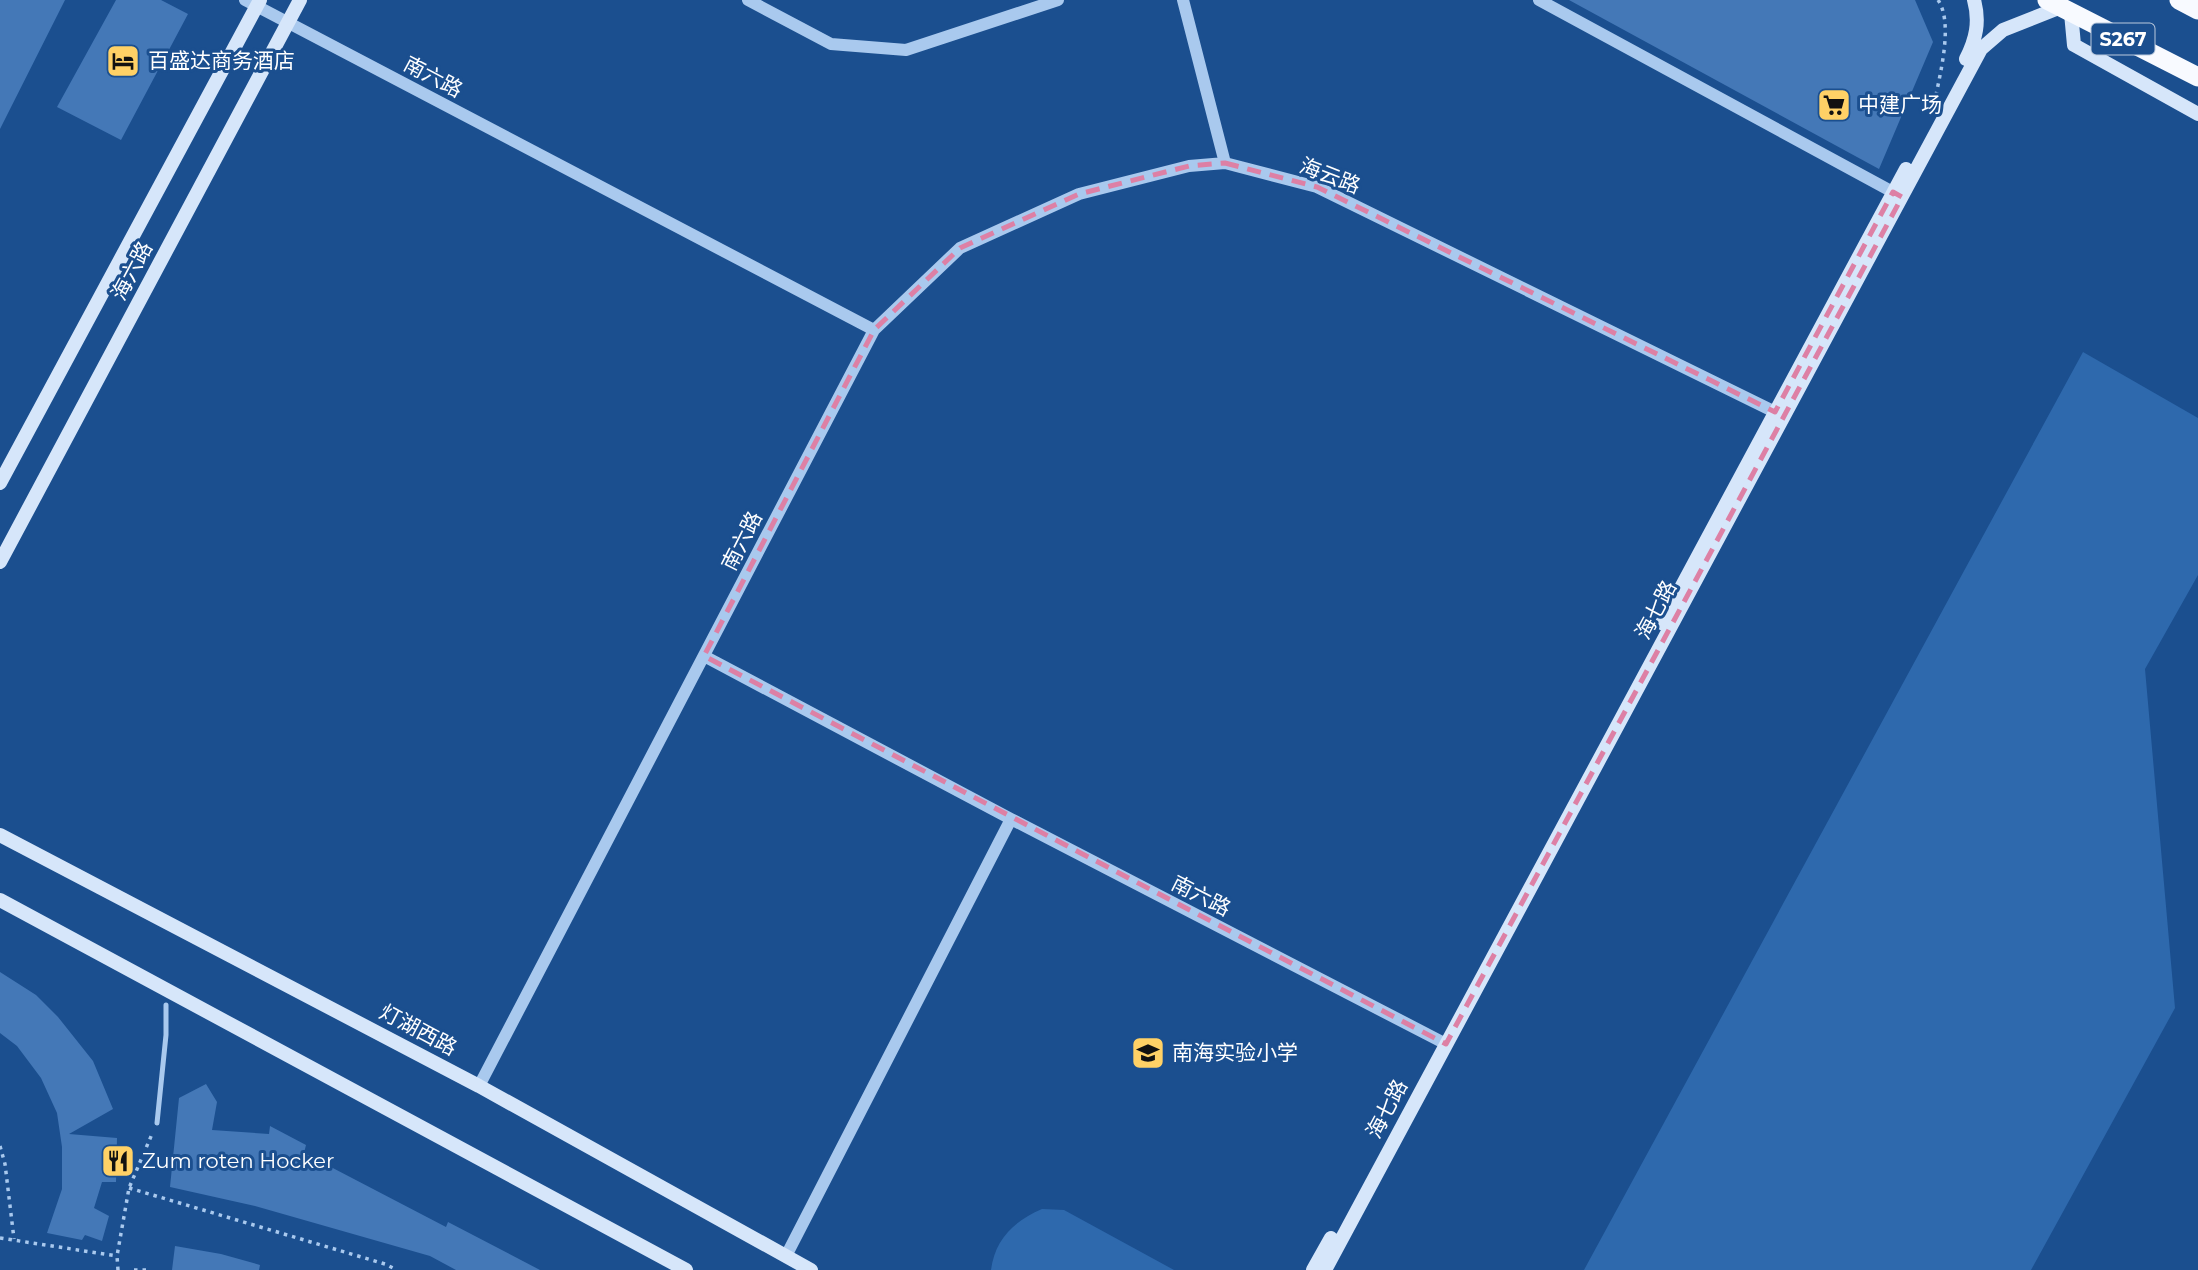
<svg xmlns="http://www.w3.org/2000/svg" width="2198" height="1270" font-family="Montserrat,'Noto Sans SC',sans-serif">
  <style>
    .green { fill: #2e69ad }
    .building { fill: #4478b7 }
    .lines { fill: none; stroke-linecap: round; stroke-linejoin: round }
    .path { stroke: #a9c9ee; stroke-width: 3.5; stroke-dasharray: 3.5 5; stroke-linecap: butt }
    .service { stroke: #a9c9ee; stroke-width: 5 }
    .tertiary { stroke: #a9c9ee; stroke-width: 12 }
    .secondary { stroke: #d6e6fa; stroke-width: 14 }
    .trunk { stroke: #f8faff; stroke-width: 19 }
    .marked { fill: none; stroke: #dd80a5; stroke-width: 5; stroke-dasharray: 14 9; stroke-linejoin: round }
    .labels { text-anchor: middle; stroke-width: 6; stroke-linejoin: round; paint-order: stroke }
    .shield { fill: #1b4f8f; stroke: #bbcadd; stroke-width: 2 }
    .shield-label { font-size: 19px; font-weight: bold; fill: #fff }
    .poi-label { font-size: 21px; fill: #fff; stroke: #1b4f8f; text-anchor: start }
    .street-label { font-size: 21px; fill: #fff; stroke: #1b4f8f }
  </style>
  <rect width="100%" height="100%" fill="#1b4f8f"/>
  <path class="green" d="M2083,352L2198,418V575L2145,669L2175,1008L2031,1270H1584Z
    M1042,1209L1064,1210L1174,1270H991C995,1239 1014,1221 1042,1209Z"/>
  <path class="building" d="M0,0H65L0,129Z
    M116,0H161L188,14L121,140L57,107Z
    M1569,0H1915L1933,42L1879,169Z
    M0,972L36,995L58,1017L93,1061L113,1109L69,1134L117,1138L116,1182H102L94,1208L109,1216L102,1241L85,1235L82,1240L47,1233L62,1189V1147L57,1113L41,1078L17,1046L0,1033Z
    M206,1084L217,1102L212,1130L269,1134L270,1126L306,1145L304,1153L446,1227L448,1222L540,1270H456L430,1256L255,1206L170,1187L179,1098Z
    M175,1246L221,1254L260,1265L259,1270H172Z"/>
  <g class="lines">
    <path class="path" d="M1936,95C1941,70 1953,22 1938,0
      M0,1146L5,1164L14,1239
      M129,1188L385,1264L397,1270
      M0,1238L117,1256
      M118,1270L117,1256L129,1188L152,1134
      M134,1270H147"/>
    <path class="service" d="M157,1123L166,1035V1005"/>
    <path class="tertiary" d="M245,0L874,330
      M748,0L831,44L906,50L1058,0
      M1183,0L1225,163
      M1539,0L1902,197
      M704,656L1011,819L1446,1044
      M479,1086L874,330L960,248L1079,194L1189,166L1225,163L1317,187L1775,412
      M786,1256L1011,819"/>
    <path class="secondary" d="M2071,13L2074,45L2198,114
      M1966,59C1976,39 1980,22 1974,0
      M0,483L260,0
      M0,562L300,0
      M1662,623L1906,169
      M0,835L479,1086L811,1270
      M0,900L686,1270
      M1313,1270L1331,1238
      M1325,1270L1981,49L2003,30L2061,7"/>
    <path class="trunk" d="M2047,0L2198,77
      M2179,0L2198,10"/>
  </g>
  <path class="marked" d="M1225,163L1317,187L1775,412L1893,192L1902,197L1446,1044L704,656L874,330L960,248L1079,194L1189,166Z"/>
  <defs>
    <symbol id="hotel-square" viewBox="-11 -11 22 22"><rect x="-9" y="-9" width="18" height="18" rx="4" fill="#ffd166" stroke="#1b4f8f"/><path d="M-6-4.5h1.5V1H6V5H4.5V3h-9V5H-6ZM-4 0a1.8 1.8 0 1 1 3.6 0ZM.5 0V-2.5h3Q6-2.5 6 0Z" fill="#111"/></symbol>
    <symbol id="supermarket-square" viewBox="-11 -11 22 22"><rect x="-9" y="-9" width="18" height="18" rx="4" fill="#ffd166" stroke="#1b4f8f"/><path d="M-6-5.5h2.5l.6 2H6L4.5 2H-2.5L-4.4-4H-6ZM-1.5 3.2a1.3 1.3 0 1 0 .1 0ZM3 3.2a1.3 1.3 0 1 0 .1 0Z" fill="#111"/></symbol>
    <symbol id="school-square" viewBox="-11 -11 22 22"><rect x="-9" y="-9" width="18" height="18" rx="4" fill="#ffd166" stroke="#1b4f8f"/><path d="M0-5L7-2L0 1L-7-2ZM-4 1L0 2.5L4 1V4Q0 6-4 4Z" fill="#111"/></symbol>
    <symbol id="restaurant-square" viewBox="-11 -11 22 22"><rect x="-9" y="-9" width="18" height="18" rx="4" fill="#ffd166" stroke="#1b4f8f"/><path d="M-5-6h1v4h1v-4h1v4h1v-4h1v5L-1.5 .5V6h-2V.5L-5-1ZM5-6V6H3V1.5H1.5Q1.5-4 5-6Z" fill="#111"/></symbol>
  </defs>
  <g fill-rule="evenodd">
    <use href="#hotel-square" x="104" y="42" width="38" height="38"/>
    <use href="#supermarket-square" x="1815" y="86" width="38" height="38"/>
    <use href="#school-square" x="1129" y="1034" width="38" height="38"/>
    <use href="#restaurant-square" x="99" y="1142" width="38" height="38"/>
  </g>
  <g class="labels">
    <rect class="shield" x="2091.5" y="23.5" width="63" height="31" rx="5"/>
    <g class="shield-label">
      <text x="2123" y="46">S267</text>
    </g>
    <g class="poi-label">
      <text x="148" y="68">百盛达商务酒店</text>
      <text x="1858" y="112">中建广场</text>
      <text x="1172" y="1060">南海实验小学</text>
      <text x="142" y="1168">Zum roten Hocker</text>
    </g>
    <g class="street-label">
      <text transform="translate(433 77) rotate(28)" y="7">南六路</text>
      <text transform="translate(1330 176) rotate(21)" y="7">海云路</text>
      <text transform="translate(132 271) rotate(-62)" y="7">海六路</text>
      <text transform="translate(742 541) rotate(-63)" y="7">南六路</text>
      <text transform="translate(1656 610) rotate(-62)" y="7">海七路</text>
      <text transform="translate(1201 896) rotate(27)" y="7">南六路</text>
      <text transform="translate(418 1030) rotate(28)" y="7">灯湖西路</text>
      <text transform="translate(1387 1109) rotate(-62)" y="7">海七路</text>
    </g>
  </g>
</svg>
